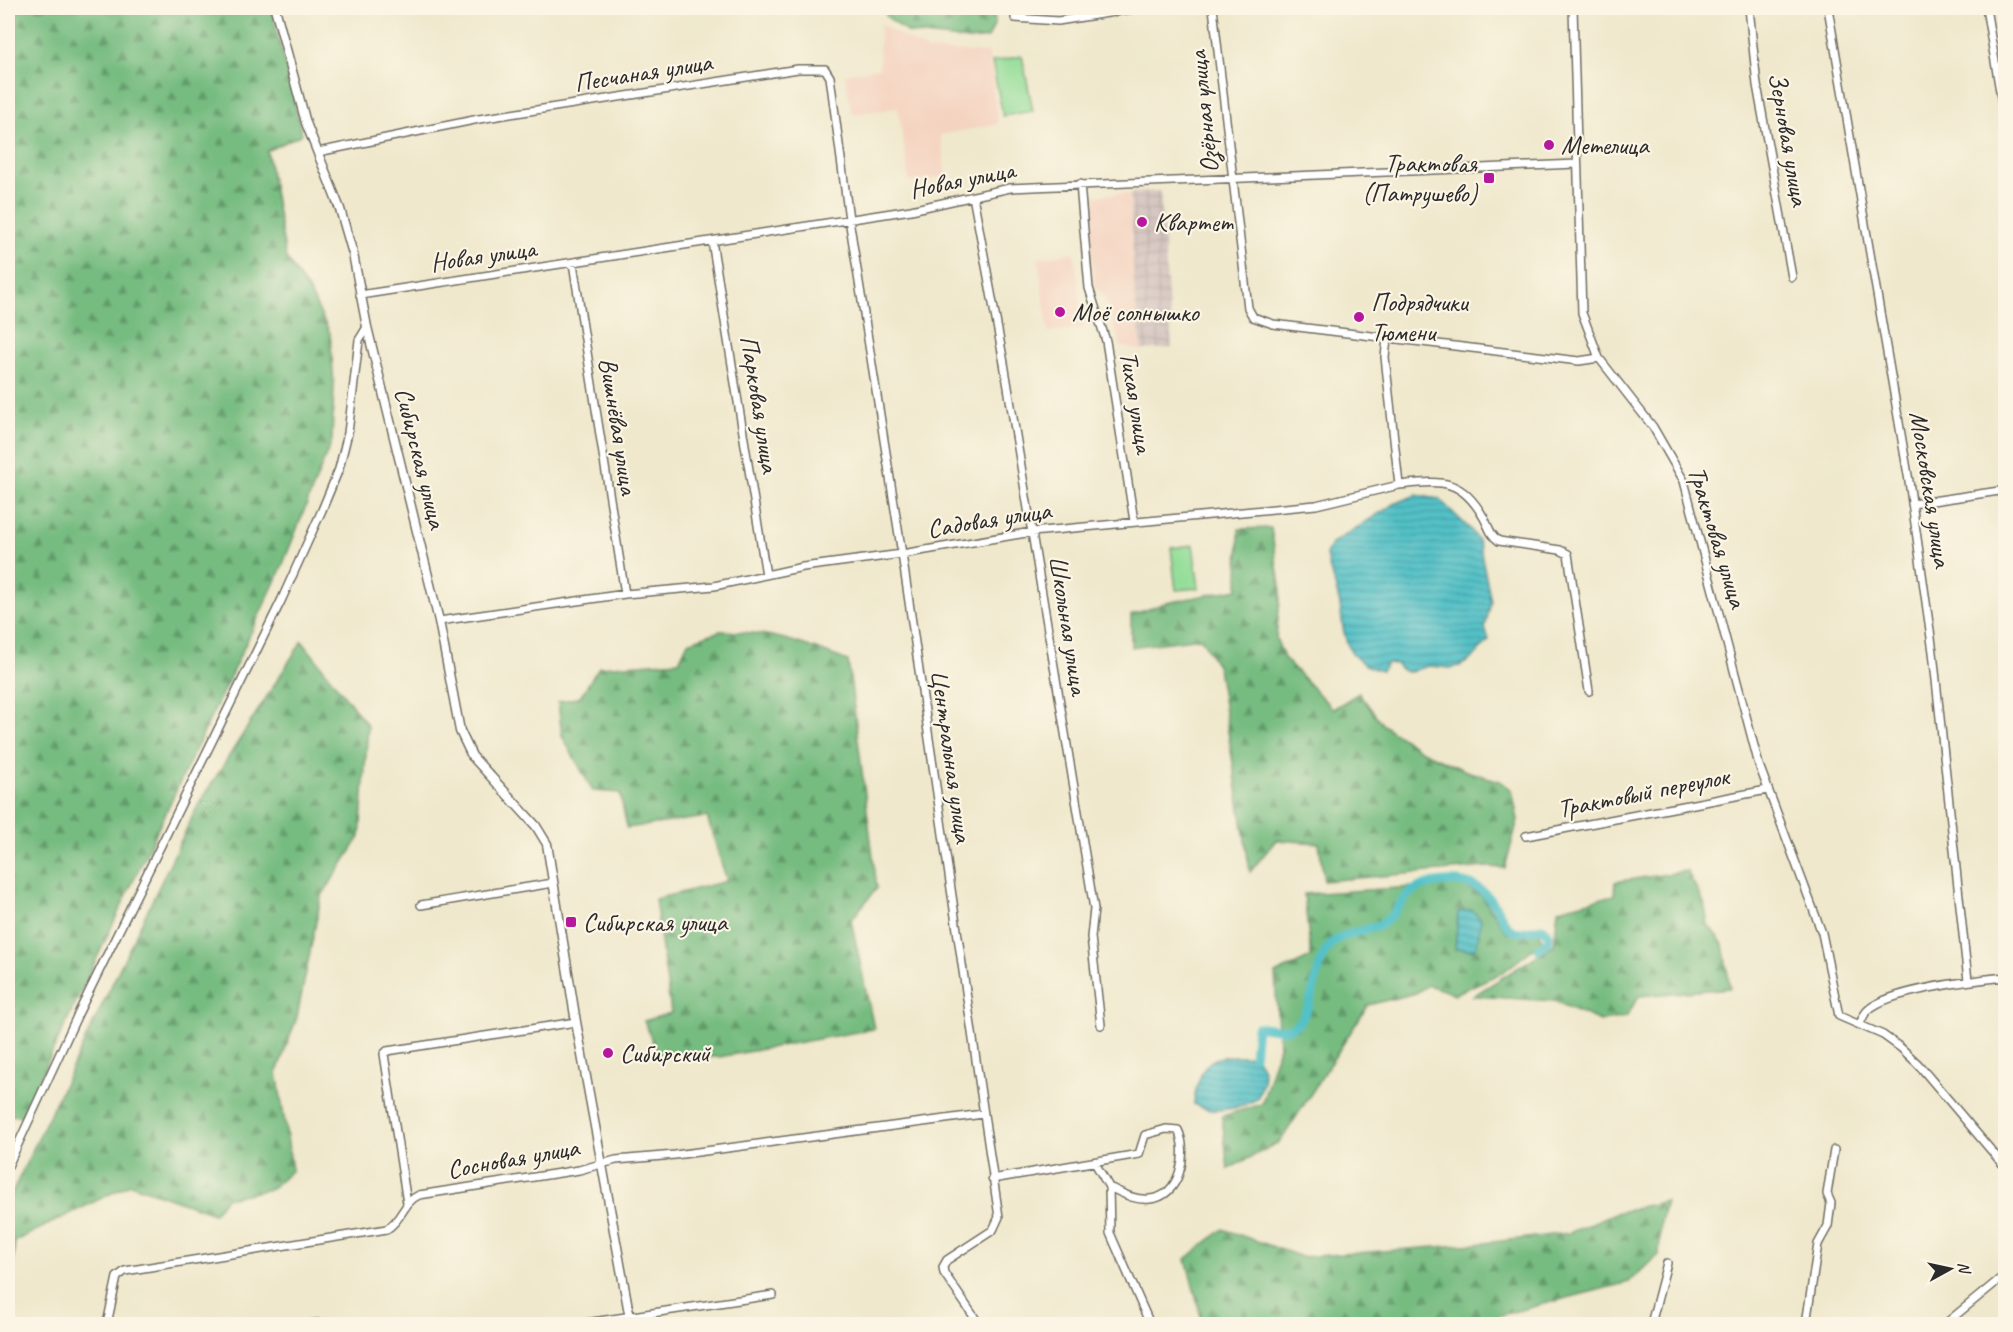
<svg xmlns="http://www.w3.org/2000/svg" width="2013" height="1332" font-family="Caveat,sans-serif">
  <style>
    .built { fill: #f4d3c0 }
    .industrial { fill: url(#industrial-grid) }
    .forest { fill: url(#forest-firs); stroke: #507456; stroke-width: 1.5 }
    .garden { fill: #93dd98; stroke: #5f8462; stroke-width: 1.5 }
    .water { fill: url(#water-rules); stroke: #3f7679; stroke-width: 1.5 }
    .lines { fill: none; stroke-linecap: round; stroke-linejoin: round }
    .canal { stroke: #53c1c7; stroke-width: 9 }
    .minor-casing { stroke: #706d63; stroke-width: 10 }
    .tertiary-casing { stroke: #706d63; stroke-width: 11 }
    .minor { stroke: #fff; stroke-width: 7 }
    .tertiary { stroke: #fff; stroke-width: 8 }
    .poi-dot { fill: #b5179e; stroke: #fcf5e5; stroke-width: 2 }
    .labels { text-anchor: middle; stroke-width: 4.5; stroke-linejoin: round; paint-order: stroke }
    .street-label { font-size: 26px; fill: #2b2b2b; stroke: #fcf5e5 }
    .poi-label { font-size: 26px; fill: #2b2b2b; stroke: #fcf5e5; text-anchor: start }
  </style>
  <defs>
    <pattern id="industrial-grid" width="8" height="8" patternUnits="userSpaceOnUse" patternTransform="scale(1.5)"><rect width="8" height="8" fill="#d0c0bc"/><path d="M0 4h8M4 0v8" fill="none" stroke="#b3a5a2"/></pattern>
    <pattern id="forest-firs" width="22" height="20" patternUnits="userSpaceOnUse" patternTransform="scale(1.5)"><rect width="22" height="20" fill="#76bc80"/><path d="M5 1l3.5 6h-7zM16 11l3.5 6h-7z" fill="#619969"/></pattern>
    <pattern id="water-rules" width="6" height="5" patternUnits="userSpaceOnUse" patternTransform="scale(1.5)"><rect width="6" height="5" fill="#53c1c7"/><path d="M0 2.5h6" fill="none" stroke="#459da2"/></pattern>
  </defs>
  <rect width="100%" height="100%" fill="#fcf5e5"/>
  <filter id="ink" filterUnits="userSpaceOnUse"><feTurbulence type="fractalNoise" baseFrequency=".0167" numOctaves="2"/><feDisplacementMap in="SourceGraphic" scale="12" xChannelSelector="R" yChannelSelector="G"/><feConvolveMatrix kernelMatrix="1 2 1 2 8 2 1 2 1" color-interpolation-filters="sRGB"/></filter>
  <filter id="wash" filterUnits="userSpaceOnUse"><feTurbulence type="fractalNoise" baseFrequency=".008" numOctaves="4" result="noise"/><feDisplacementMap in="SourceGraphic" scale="24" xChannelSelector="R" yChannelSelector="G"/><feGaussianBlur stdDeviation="1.35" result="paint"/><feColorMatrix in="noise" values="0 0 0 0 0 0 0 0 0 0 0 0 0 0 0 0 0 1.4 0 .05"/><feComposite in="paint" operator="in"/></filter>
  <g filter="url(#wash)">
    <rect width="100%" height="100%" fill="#efe8cc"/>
    <path class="built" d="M880,24L927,50L989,53L998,124L940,135L946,176L909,182L898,108L852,114L845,74L879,68Z
      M1130,193L1135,298L1142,350L1121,347L1104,295L1094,287L1088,196Z
      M1074,252L1084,328L1048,332L1038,258Z"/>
    <path class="industrial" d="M1160,191L1172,348L1142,350L1135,298L1130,193Z"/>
    <path class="forest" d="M8,8H271L302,134L267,151L286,258L310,293L330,333L334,385L332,440L281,569L22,1116L8,1115Z
      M886,8H994L995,23L988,38L969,40L908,33L886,16Z
      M1271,528L1281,591L1276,638L1284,658L1333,709L1359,693L1382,724L1420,750L1466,771L1500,781L1512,790L1518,820L1505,868L1486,867L1324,881L1319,843L1276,840L1250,872L1218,667L1201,638L1131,647V615L1166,603L1238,589L1239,529Z
      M720,631C773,632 799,642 848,661L877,888L851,920L874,1029L719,1057H659L644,1021L671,1013L655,899L727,881L707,817L627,828L620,793L593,791L562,736L558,702L580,697L599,667L679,661L688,642Z
      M302,641L368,726L360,837L321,897L297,1017L277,1072L292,1170L271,1189L226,1198L214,1213L130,1184L15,1241L8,1310V1201L198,805Z
      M1687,871L1704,903L1708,925L1723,944L1730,988L1639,996L1626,1017L1600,1021L1554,1001L1473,996L1554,945L1558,909L1614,895L1615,882Z
      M1461,884L1481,895L1507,933L1539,931L1543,941L1503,972L1455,994L1428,985L1416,993L1368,1005L1280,1142L1228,1169L1222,1116L1262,1104L1279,1047L1275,974L1311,957L1304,894Z
      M1666,1201L1661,1222L1659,1254L1629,1282L1466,1324H1203L1186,1259L1223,1229L1302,1257L1476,1244L1569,1233L1615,1213Z"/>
    <path class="garden" d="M1022,56L1033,111L1003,116L992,62Z
      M1193,545L1199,588L1176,590L1171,548Z"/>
    <path class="water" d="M1416,495L1439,499L1471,530L1479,542L1491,602L1485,627L1489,640L1472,659L1460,666L1450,668L1429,666L1407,672L1402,670L1396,664L1387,663L1382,671C1345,663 1344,636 1340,605C1337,588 1329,571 1326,554L1331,544L1394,504Z
      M1472,910L1481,919L1477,945L1473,950L1455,949L1458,912Z
      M1254,1056C1269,1070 1264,1082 1257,1099C1237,1109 1214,1116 1194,1104C1194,1094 1196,1089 1199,1080C1208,1051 1227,1057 1254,1056Z"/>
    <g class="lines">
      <path class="canal" d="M1254,1056L1257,1027C1267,1026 1279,1031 1288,1029C1315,1021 1313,969 1327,949C1343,928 1370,934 1387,920C1401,907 1404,890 1427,885C1502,867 1495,930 1517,932C1524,933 1535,928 1543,928L1549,935L1548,942L1538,949"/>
    </g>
  </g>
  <g filter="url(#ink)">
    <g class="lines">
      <defs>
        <path id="minor" d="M1213,8L1248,308L1253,317L1273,324L1579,361L1599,358
          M1573,8L1582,313L1599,358L1653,427L1684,481L1759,765L1822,933L1839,1016L1883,1035L1901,1048L1918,1064L2006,1168
          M1749,8L1757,85L1792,277
          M1828,8L1909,481L1933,652L1968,981
          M1986,8L2006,127
          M1015,18L1058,21L1139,8
          M318,152L479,119L798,69H825L830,77L849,219L902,554L999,1217L993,1230L947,1260L943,1267L944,1273L979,1324
          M1080,184L1089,288L1106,341L1134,521
          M973,196L1004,363L1094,909L1091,937L1101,1025
          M712,241L766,575
          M573,263L625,594
          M360,295L911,210L1010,188L1577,164
          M1399,485C1441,481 1461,477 1484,518C1489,527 1490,535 1499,541L1560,550L1568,554L1589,691
          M1912,504L2006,490
          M439,621L625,594L714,586L803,567L902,554L1032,532L1316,505L1399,485L1385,357L1387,339
          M1526,836L1767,790
          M421,905L553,883
          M1860,1023C1862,1020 1864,1014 1867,1011C1887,990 1976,980 2006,977
          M1095,1163L1109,1187L1110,1233L1150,1324
          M8,1166L78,1014L281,601L322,510L339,469L348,433L359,340L367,327
          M992,1179L1139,1154L1145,1135L1166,1129L1178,1130C1189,1153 1180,1197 1150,1199C1135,1201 1122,1193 1109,1187
          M407,1203L384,1054L387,1051L576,1022
          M107,1324L117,1277L125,1271L387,1229C403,1219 403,1202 419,1195L579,1170L616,1160L675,1155L983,1114
          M309,1324L318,1323
          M579,1324L773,1295
          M1651,1324L1667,1263
          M1806,1324L1818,1244L1828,1226L1831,1203L1827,1194L1834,1150
          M1945,1324L2006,1274"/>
        <path id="tertiary" d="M275,8L306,123L340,209L353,254L367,327L439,621L460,731L472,756L536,826L547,844L576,1022L631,1324"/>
      </defs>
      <use href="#minor" class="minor-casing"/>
      <use href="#tertiary" class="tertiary-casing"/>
      <use href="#minor" class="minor"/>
      <use href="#tertiary" class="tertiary"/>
    </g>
  </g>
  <g class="poi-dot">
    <circle cx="1549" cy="145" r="6"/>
    <rect x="1483" y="172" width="12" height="12" rx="3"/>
    <circle cx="1142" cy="222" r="6"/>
    <circle cx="1060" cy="312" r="6"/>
    <circle cx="1359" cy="317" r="6"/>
    <rect x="565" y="916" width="12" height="12" rx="3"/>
    <circle cx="608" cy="1053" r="6"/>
  </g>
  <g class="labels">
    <g class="street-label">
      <text transform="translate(643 72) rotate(-9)" y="9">Песчаная улица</text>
      <text transform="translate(1203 112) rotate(-96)" y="9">Озёрная улица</text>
      <text transform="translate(1789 139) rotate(80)" y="9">Зерновая улица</text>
      <text transform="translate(962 179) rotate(-11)" y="9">Новая улица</text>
      <text transform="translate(483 255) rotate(-8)" y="9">Новая улица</text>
      <text transform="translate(1137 402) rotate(81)" y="9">Тихая улица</text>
      <text transform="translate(760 404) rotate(81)" y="9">Парковая улица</text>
      <text transform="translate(619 426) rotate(81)" y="9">Вишнёвая улица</text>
      <text transform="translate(421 458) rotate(76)" y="9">Сибирская улица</text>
      <text transform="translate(1931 489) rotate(81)" y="9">Московская улица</text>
      <text transform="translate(989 519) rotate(-9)" y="9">Садовая улица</text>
      <text transform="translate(1718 537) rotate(73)" y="9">Трактовая улица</text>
      <text transform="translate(1069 625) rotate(81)" y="9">Школьная улица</text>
      <text transform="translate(952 756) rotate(82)" y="9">Центральная улица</text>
      <text transform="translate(1643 792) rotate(-11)" y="9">Трактовый переулок</text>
      <text transform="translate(513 1158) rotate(-10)" y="9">Сосновая улица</text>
    </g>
    <g class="poi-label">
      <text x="1561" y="154">Метелица</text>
      <text x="1477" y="172" text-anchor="end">Трактовая<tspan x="1477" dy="30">(Патрушево)</tspan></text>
      <text x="1154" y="231">Квартет</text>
      <text x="1371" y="311">Подрядчики<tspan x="1371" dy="30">Тюмени</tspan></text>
      <text x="1072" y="321">Моё солнышко</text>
      <text x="583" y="931">Сибирская улица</text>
      <text x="620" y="1062">Сибирский</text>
    </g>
  </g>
  <rect width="2013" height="1332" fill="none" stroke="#fcf5e5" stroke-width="30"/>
  <g transform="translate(1950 1269) rotate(82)" stroke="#fcf5e5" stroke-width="4.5" paint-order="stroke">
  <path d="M0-4.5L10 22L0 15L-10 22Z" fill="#2b2b2b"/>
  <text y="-9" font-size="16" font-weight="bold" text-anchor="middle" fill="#2b2b2b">N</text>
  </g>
</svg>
